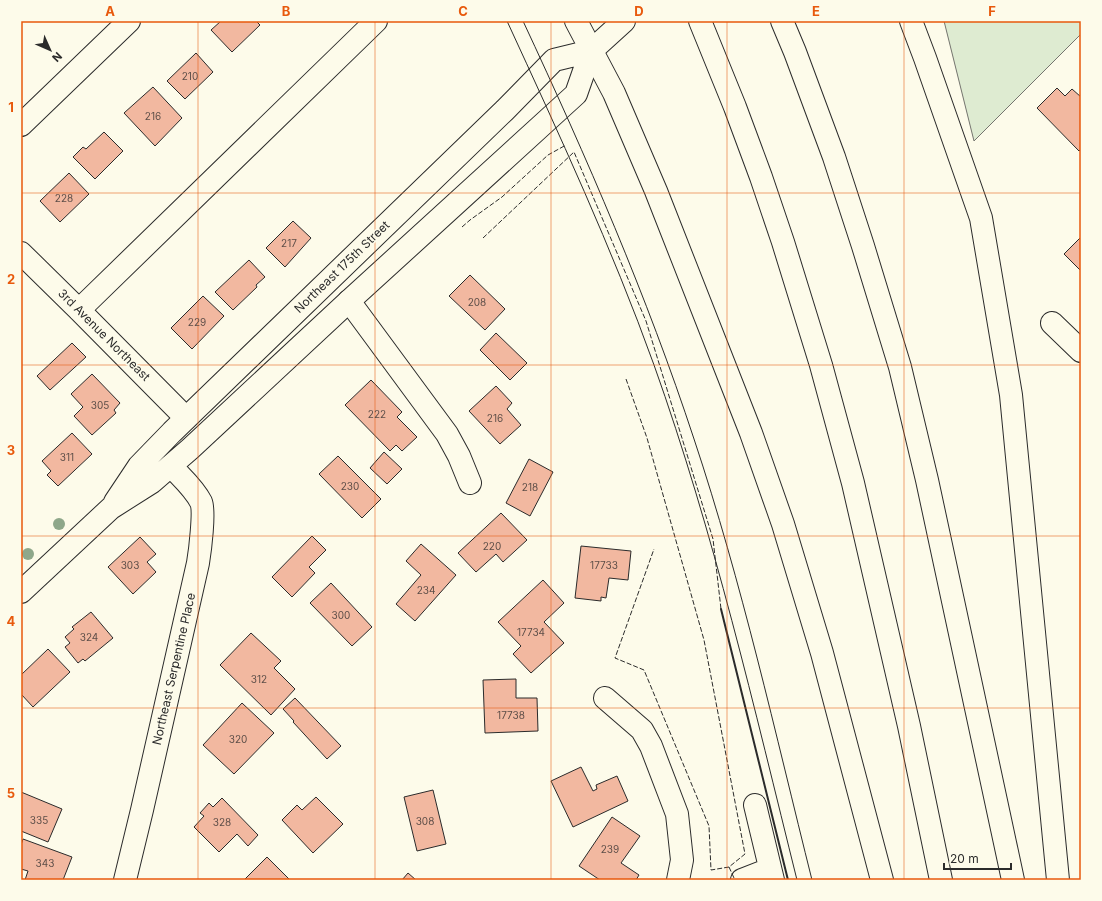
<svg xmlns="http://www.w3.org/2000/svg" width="1102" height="901" font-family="Inter,sans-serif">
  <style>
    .green { fill: #deebd1; stroke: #74746e }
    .building { fill: #f2b8a0; stroke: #2b2b2b }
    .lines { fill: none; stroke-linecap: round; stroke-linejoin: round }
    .minor-casing { stroke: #2b2b2b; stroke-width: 24 }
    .major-casing { stroke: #2b2b2b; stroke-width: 24 }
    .highway-casing { stroke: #2b2b2b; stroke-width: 24 }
    .minor { stroke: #fdfbea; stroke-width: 22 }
    .major { stroke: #fdfbea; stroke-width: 22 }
    .highway { stroke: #fdfbea; stroke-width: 22 }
    .tram { stroke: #2b2b2b; stroke-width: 1 }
    .fence { stroke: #2b2b2b; stroke-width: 1; stroke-dasharray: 5 2; stroke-linecap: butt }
    .wall { stroke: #2b2b2b; stroke-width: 2 }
    .tree { fill: #8ea78a }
    .grid { fill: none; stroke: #e8590c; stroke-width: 1; stroke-opacity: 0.55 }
    .labels { text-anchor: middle; stroke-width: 3; stroke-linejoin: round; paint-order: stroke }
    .number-label { font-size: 10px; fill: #5d4e48 }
    .street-label { font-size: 12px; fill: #2b2b2b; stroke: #fdfbea }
    .neatline { fill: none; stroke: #e8590c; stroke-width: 1.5 }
    .grid-label { font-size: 13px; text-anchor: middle; font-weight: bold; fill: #e8590c }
  </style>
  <rect width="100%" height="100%" fill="#fdfbea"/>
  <path class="green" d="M944,21H1081V34L974,141Z"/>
  <path class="building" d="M221,21H256L260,25L232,52L211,30Z
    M196,53L213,72L185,99L167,81Z
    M153,87L182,118L155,146L124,113Z
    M1057,88L1065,96L1072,89L1081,97V149L1079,151L1037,108Z
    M104,132L123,151L95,179L73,157L83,147L86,149Z
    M69,173L89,194L60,222L40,201Z
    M293,221L311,238L285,267L266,248Z
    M1081,237V271L1064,254Z
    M249,260L265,277L256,285L257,287L233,310L215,292Z
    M470,275L505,309L485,330L449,296Z
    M203,296L224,316L192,349L171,328Z
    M496,333L527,363L510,380L480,350Z
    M72,343L86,357L50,390L37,376Z
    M92,374L120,403L114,410L116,413L92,435L74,416L83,407L71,394Z
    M371,380L402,412L397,417L417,437L402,451L396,445L390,451L345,405Z
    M496,386L512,403L507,409L521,425L500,444L469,411Z
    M72,433L92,454L58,486L47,475L51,471L42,461Z
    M384,452L402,469L387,484L370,468Z
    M338,456L381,499L362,518L319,474Z
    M529,459L553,472L530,516L506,503Z
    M501,513L527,540L503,562L496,554L476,572L458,553Z
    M312,536L326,550L309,567L315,573L292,597L272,577Z
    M140,537L156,554L147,562L156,572L133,594L108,567Z
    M421,544L456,575L415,621L396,604L421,575L406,561Z
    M581,546L631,551L628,580L609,578L606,598L601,597V601L575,598Z
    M543,580L564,603L544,622L564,643L531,673L513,654L521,646L498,622Z
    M331,583L372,627L352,646L310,603Z
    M91,612L113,638L85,661L83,659L78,663L65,647L70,643L65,637L74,629L72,627Z
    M251,633L281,661L274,668L295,689L271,715L220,665Z
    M48,649L70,672L33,707L21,694V675Z
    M516,679V698H537L538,731L485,733L483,680Z
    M295,698L341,746L327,759L293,722L294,721L283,709Z
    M242,703L274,733L234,774L203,745Z
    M581,767L593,791L597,789L596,785L617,776L628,801L573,827L551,781Z
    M433,790L446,844L417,851L404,797Z
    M21,792L62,809L48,842L21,831Z
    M316,797L343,824L313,853L282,820L297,805L302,810Z
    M222,798L258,835L248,846L237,834L219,852L194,827L204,816L200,813L209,803L213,807Z
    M612,817L640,836L621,863L639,875L636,880H600L579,866Z
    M23,839L72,857L63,880H25L28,871L21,869V845Z
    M267,857L290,880H244Z
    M408,873L416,880H402Z"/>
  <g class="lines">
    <defs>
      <path id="minor" d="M21,125L129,21
        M21,253L79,310L186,418
        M349,301L447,434L459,456L470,483
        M79,310L376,21
        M1052,323L1081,351
        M605,698L642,730L651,746L677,814L682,860L678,880
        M755,805L773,880
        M125,880L142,810L198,563C200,551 205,511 201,502C194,488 181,477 171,466
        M742,880L770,869"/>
      <path id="major" d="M115,502L139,466L172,432L505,110L554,60L591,51
        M21,592L111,508L152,482L190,449L349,301L576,94L591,51L624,21"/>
      <path id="highway" d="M576,21L614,93L656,191L751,433L783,524L822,653L882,880
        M700,21L735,107L761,177L783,242L821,365L853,483L909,726L941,880
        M782,21L795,52L834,157L863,246L900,367L927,480L1013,880
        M911,21L925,58L981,218L1011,395L1058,880"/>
    </defs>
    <use href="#minor" class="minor-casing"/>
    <use href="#major" class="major-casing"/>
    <use href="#highway" class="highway-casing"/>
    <use href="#minor" class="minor"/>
    <use href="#major" class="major"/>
    <use href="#highway" class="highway"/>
    <path class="tram" d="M507,21C559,134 612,248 654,365C714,533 754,707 797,880
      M523,21C587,158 647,296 694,439C742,583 775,732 812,880"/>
    <path class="fence" d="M462,227L470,220L502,197L548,155L566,145
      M483,238L574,152L646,321L713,539L721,609
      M626,379L647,438L704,640L745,854L729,867L711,870L709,826L644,670L615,658L654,549
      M729,867L734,878"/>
    <path class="wall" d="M721,609L788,880"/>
  </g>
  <g class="tree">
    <circle cx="59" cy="524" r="6"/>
    <circle cx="28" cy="554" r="6"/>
  </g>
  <path class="grid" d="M198,21V880M375,21V880M551,21V880M727,21V880M904,21V880M21,193H1081M21,365H1081M21,536H1081M21,708H1081"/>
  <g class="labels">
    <g class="number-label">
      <text x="190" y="80">210</text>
      <text x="153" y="120">216</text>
      <text x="64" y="202">228</text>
      <text x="289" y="247">217</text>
      <text x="477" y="306">208</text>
      <text x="197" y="326">229</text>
      <text x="100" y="409">305</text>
      <text x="377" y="418">222</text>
      <text x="495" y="422">216</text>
      <text x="67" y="461">311</text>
      <text x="350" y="490">230</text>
      <text x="530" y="491">218</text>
      <text x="492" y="550">220</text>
      <text x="130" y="569">303</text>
      <text x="604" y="569">17733</text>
      <text x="426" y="594">234</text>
      <text x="341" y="619">300</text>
      <text x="531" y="636">17734</text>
      <text x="89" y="641">324</text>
      <text x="259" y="683">312</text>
      <text x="511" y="719">17738</text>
      <text x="238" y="743">320</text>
      <text x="39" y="824">335</text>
      <text x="425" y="825">308</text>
      <text x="222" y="826">328</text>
      <text x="610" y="853">239</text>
      <text x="45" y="867">343</text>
    </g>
    <g class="street-label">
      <text transform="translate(342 267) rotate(-44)" y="4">Northeast 175th Street</text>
      <text transform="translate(104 335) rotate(45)" y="4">3rd Avenue Northeast</text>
      <text transform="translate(174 669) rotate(-77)" y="4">Northeast Serpentine Place</text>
    </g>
  </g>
  <rect width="1102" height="901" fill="none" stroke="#fdfbea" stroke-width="44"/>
  <g transform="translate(50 50) rotate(135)" stroke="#fdfbea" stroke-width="3" paint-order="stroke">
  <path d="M0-3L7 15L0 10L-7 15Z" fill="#2b2b2b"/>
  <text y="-6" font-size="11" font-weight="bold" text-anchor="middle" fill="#2b2b2b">N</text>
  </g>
  <path d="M944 863v6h67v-6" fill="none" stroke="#2b2b2b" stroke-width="2"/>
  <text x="950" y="863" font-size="12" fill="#2b2b2b" stroke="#fdfbea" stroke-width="3" paint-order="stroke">20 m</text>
  <rect x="22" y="22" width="1058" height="857" class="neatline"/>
  <g class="grid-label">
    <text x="110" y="16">A</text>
    <text x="286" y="16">B</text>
    <text x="463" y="16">C</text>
    <text x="639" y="16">D</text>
    <text x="816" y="16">E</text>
    <text x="992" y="16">F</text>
    <text x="11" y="112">1</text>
    <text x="11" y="284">2</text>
    <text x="11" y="455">3</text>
    <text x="11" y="626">4</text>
    <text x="11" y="798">5</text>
  </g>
</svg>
